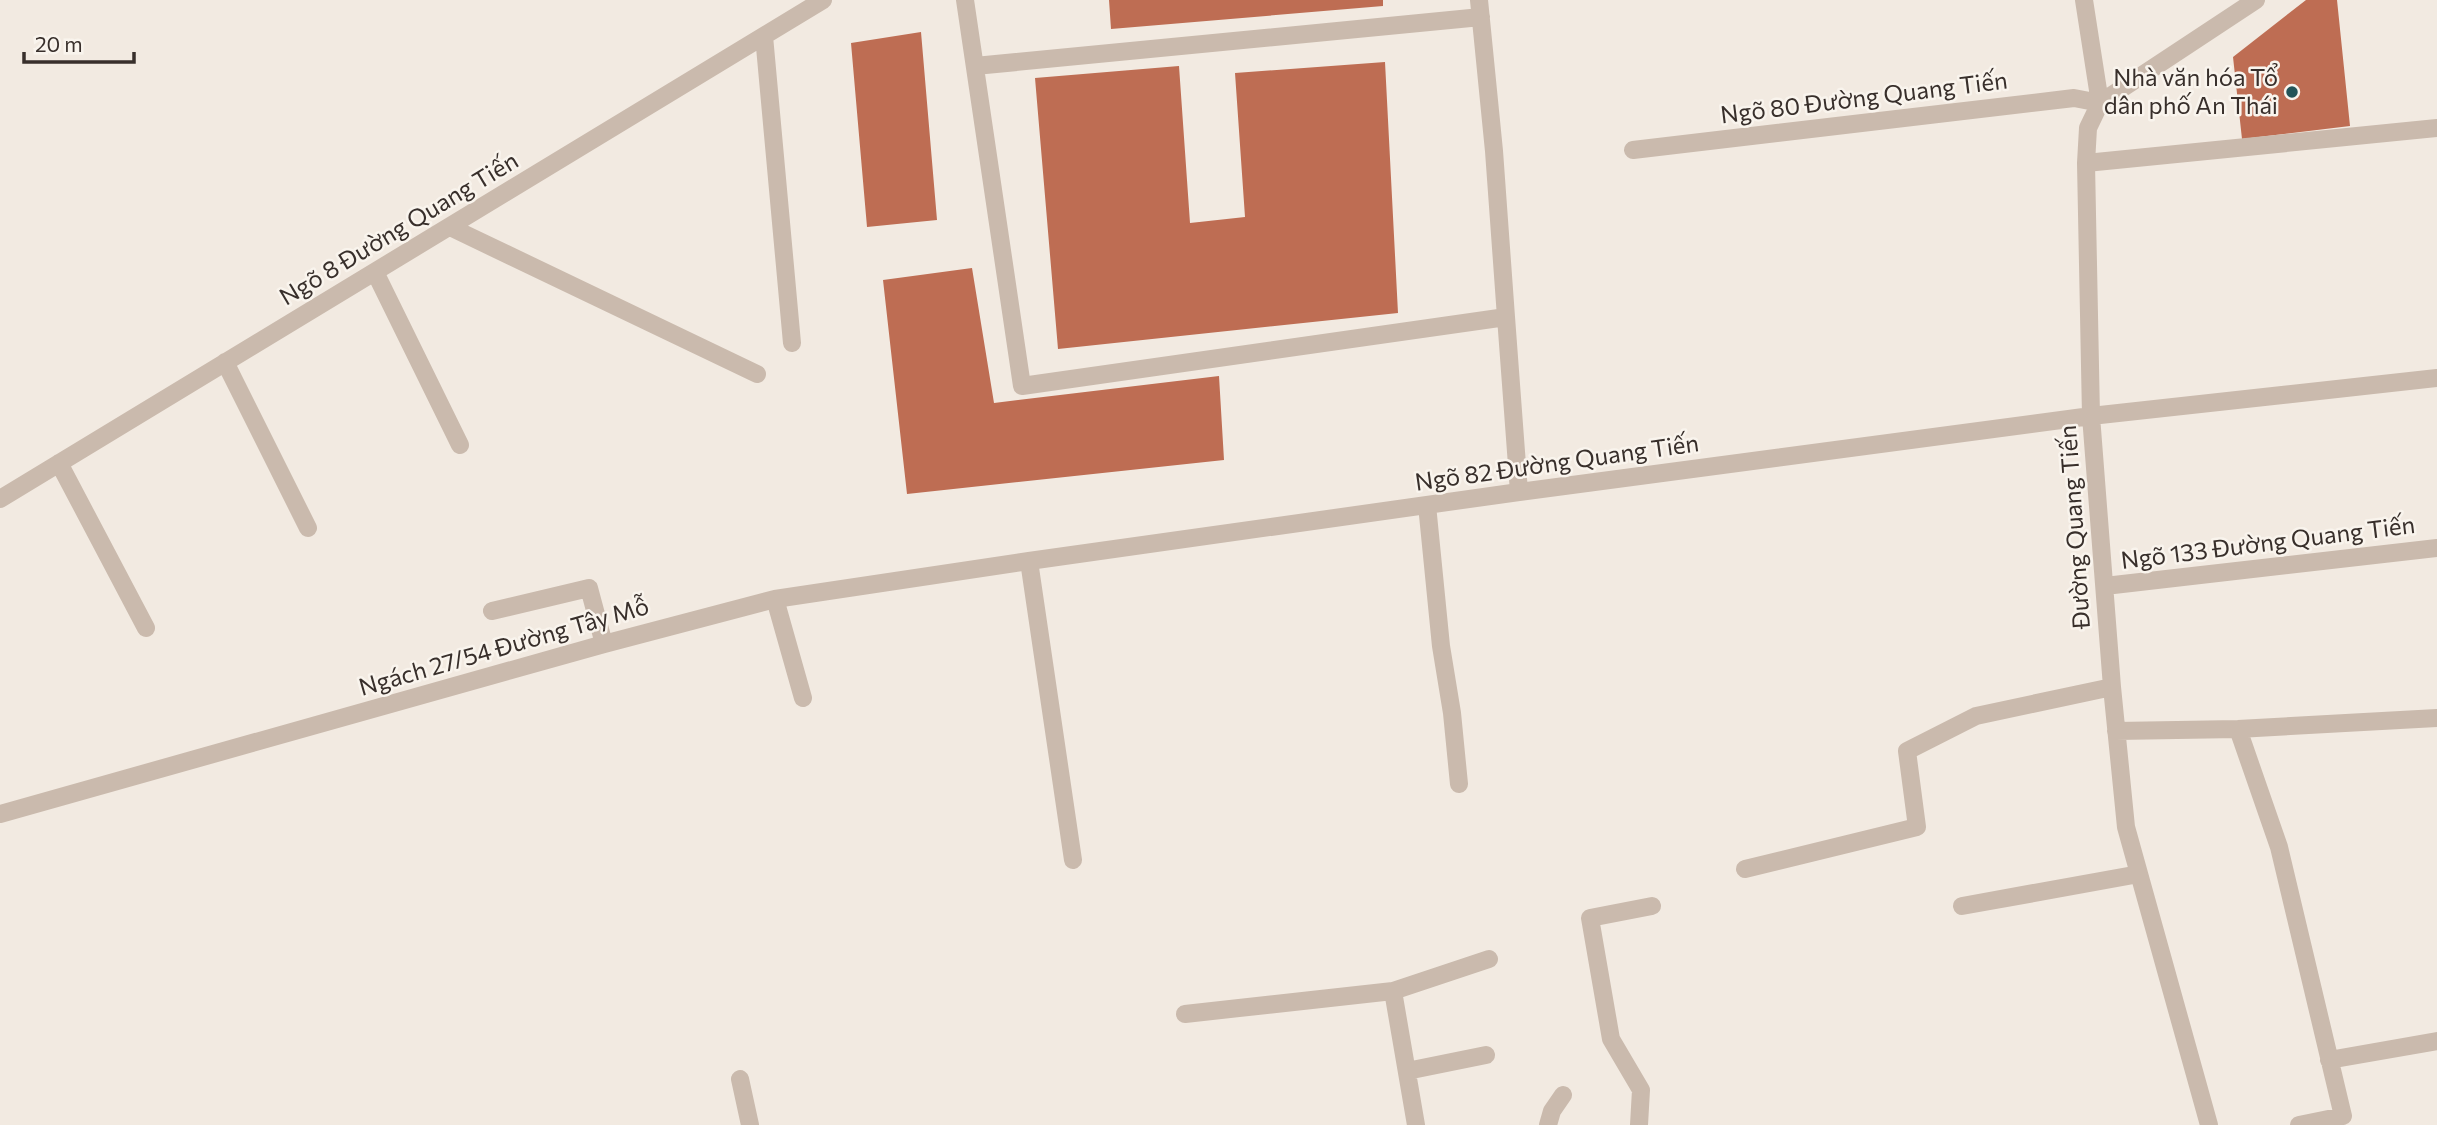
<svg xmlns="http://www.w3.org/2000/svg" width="2437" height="1125" font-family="Commissioner,sans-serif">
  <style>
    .building { fill: #be6d53 }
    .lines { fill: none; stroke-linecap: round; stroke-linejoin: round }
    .minor { stroke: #cabaad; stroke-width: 18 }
    .poi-dot { fill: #235458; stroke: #f9f4ed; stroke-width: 2.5 }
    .labels { text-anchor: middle; stroke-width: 5; stroke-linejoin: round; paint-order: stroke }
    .poi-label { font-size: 24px; fill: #382f2b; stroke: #f9f4ed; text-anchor: end }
    .street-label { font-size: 24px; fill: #382f2b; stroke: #f9f4ed }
  </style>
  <rect width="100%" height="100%" fill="#f2eae1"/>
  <path class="building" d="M1109,0H1383V6L1111,29Z
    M2306,0H2337L2350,126L2242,139L2233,57Z
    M921,32L937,220L867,227L851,43Z
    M1385,62L1398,313L1058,349L1035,78L1179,66L1190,223L1245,217L1235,73Z
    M972,268L994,403L1219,376L1224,460L907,494L883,280Z"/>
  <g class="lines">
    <path class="minor" d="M965,0L1022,386L1506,317L1494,151L1479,0
      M2084,0L2100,103
      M764,36L792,343
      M975,66L1481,17
      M1633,150L2074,98L2100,103
      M2086,163L2437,128
      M450,227L757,374
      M375,272L460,445
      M1506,317L1519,492
      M225,362L308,528
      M59,463L146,628
      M0,499L823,0
      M1427,505L1441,646L1452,713L1459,784
      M1029,561L1073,860
      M2105,586L2437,548
      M775,599L803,698
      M492,611L589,588L604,644
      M2238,729L2279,847L2343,1116L2299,1125
      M2116,731L2238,729L2437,718
      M0,814L604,644L775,599L1029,561L1519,492L2091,416L2437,378
      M1745,869L1917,827L1907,751L1976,716L2112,687
      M1962,906L2139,874
      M1393,991L1416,1125
      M1185,1014L1393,991L1489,959
      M2329,1060L2437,1041
      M1407,1071L1486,1055
      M740,1079L750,1125
      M1548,1125L1552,1111L1563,1095
      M1639,1125L1641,1090L1611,1039L1590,918L1652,906
      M2209,1125L2126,827L2112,687L2091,416L2086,163L2088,128L2100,103L2256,0"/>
  </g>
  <circle class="poi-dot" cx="2292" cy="92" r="7"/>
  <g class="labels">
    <g class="poi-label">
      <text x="2278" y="86">Nhà văn hóa Tổ<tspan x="2278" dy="28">dân phố An Thái</tspan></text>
    </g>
    <g class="street-label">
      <text transform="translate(1864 98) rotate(-7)" y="8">Ngõ 80 Đường Quang Tiến</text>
      <text transform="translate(399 229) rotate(-31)" y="8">Ngõ 8 Đường Quang Tiến</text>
      <text transform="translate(1557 463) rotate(-8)" y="8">Ngõ 82 Đường Quang Tiến</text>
      <text transform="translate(2075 527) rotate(-94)" y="8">Đường Quang Tiến</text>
      <text transform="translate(2268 543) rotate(-7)" y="8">Ngõ 133 Đường Quang Tiến</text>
      <text transform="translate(504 647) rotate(-16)" y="8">Ngách 27/54 Đường Tây Mỗ</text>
    </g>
  </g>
  <path d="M24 52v10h110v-10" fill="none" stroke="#382f2b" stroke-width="3.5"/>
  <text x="35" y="52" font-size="21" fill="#382f2b" stroke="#f9f4ed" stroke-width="5" paint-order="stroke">20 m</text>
</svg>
